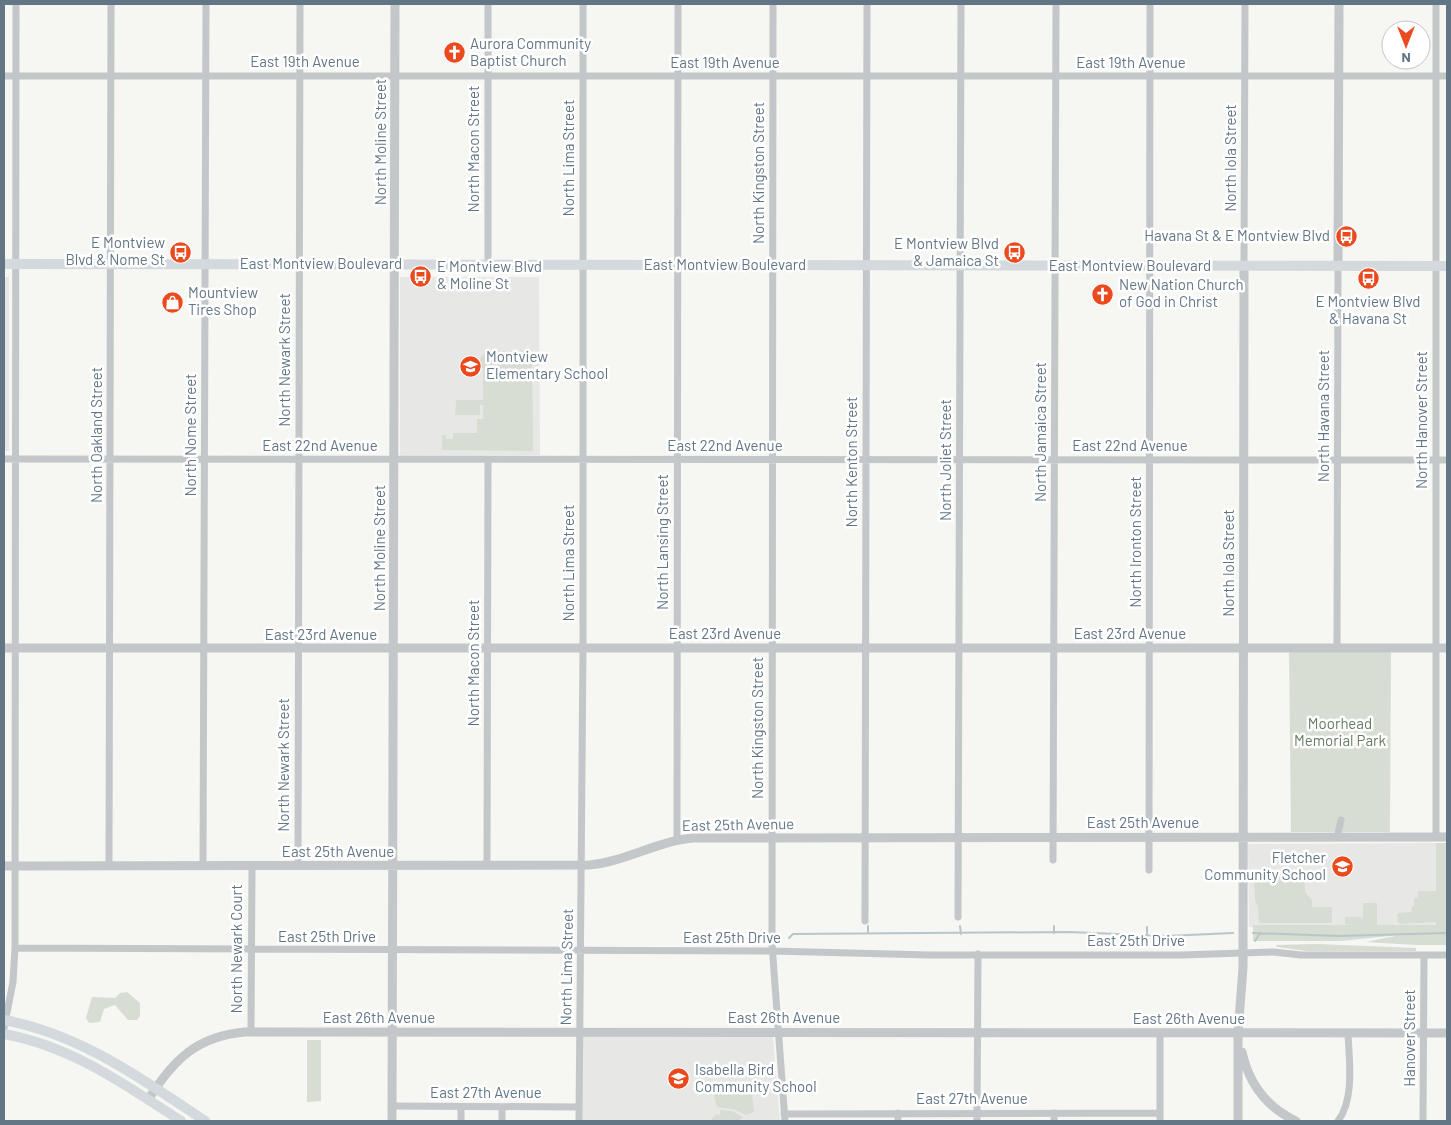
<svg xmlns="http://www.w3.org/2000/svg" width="1451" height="1125" font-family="Barlow,sans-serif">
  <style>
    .built { fill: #e7e8e6 }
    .green { fill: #d7ddd3 }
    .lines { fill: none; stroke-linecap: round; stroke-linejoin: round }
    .stream { stroke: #b8c6c9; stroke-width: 2 }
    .minor { stroke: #c3c7ca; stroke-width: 7 }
    .tertiary { stroke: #c3c7ca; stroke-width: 9 }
    .secondary { stroke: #d4d9dd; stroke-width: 10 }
    .labels { text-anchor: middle; stroke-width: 5; stroke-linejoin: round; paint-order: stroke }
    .poi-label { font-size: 15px; fill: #637685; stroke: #fff; text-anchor: start }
    .street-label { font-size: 15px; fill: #637685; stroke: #fff }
    .park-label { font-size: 15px; fill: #687b63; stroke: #fff }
  </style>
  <rect width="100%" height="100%" fill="#f6f6f2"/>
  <path class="built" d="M4,277H9V451H4Z
    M400,277H539L540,455L400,456Z
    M1436,843V927H1249L1248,844Z
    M581,1037H773L780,1121H581Z"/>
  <path class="green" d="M489,351H522L532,358L533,451L442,450V435H446V439H453V433H477V419H483V405H480V415H455L456,400H483V368H479C478,360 481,354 489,351Z
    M1289,648H1391L1390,832H1291Z
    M1436,843H1447V945H1416L1366,942L1400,935L1340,941H1253V925H1351L1345,924V917H1362L1363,925V903H1377V925H1436V922L1400,924L1397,921L1398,913L1411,912L1412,906H1414V898H1418V891H1436Z
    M1261,871H1310L1305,880V892L1312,900V907H1332V923H1259L1258,907L1255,900L1254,877H1260Z
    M1317,944L1416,948V951H1306L1277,947L1276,945Z
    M127,992L140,1003V1016L137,1020H128L115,1005L104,1009L100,1022L89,1023L86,1018L92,997L115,998L120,993Z
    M307,1040H321V1101L307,1102Z
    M729,1089L752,1093L754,1112L746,1115L733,1109L717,1107L713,1093Z
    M720,1110L732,1111L743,1117L739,1121H710L716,1114L720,1115Z"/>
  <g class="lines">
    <path class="stream" d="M868,926V933
      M960,926L961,934
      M1054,926V933
      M1147,927V935
      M1253,933L1338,936L1447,933
      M789,938L793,934L1069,932L1166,936L1233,933
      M1255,941L1260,933"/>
    <path class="minor" d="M488,4V265
      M773,4L772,944L785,1121
      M4,76H1447
      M1244,266L1245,4
      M4,459L1447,460
      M1337,648L1338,266
      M1337,837L1341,820
      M1436,837V4
      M677,840L678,4
      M1053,860L1056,4
      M109,866L111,4
      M203,866L206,4
      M298,866L300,4
      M487,866L488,459
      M1149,870L1150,4
      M958,917L961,4
      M865,921L867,4
      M15,948L772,951L929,955H1182L1273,952L1301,955H1447
      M4,1028L13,982L15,948L16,4
      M251,1032L252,866
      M1160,1033V1121
      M392,1106L579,1107
      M898,1113V1121
      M784,1114L1160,1113
      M461,1121V1107
      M502,1121V1107
      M579,1121L583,648V4
      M977,1121L978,954
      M1054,1121V1113
      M1338,1121C1355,1099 1349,1059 1348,1033
      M1423,1121L1424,956"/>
    <path class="tertiary" d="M1338,266L1339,4
      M4,648H1447
      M4,866L589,865C625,862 657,841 693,838L1447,837
      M1242,1052C1249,1084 1266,1107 1296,1121
      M148,1100C173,1060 197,1036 245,1032L1447,1033
      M392,1121L395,4
      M1238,1121V1033L1243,968L1244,266"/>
    <path class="secondary" d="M4,264L1447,266
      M4,1020C80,1034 142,1079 205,1121
      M4,1034C71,1046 126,1085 181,1121"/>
  </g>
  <defs>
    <symbol id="church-disc" viewBox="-11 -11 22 22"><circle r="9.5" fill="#eb4a1e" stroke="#fff"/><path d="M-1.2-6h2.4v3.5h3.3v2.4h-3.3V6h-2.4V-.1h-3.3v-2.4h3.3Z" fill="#fff"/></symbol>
    <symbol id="bus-disc" viewBox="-11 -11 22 22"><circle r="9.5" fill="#eb4a1e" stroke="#fff"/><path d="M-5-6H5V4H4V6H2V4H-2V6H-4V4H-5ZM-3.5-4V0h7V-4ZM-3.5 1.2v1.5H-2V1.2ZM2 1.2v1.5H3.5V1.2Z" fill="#fff"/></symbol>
    <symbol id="shop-disc" viewBox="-11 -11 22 22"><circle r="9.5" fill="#eb4a1e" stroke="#fff"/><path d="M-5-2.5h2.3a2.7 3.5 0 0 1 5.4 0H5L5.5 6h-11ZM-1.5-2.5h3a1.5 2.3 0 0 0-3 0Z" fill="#fff"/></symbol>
    <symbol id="school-disc" viewBox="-11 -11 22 22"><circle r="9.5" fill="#eb4a1e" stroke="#fff"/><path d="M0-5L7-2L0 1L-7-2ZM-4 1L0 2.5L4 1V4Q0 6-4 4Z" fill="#fff"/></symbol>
  </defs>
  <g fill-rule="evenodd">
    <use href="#church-disc" x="442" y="40" width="25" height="25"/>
    <use href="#bus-disc" x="1334" y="224" width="25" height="25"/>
    <use href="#bus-disc" x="168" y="240" width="25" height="25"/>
    <use href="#bus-disc" x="1002" y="240" width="25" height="25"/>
    <use href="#bus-disc" x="408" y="264" width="25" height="25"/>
    <use href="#bus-disc" x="1356" y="266" width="25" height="25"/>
    <use href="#church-disc" x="1090" y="282" width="25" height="25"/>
    <use href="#shop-disc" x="160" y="290" width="25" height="25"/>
    <use href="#school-disc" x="458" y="354" width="25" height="25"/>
    <use href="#school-disc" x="1330" y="854" width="25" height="25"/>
    <use href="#school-disc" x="666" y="1066" width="25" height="25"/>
  </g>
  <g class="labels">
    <g class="poi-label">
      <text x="470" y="49">Aurora Community<tspan x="470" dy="17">Baptist Church</tspan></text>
      <text x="1330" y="241" text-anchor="end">Havana St &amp; E Montview Blvd</text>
      <text x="165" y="248" text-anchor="end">E Montview<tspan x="165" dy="17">Blvd &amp; Nome St</tspan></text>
      <text x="999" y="249" text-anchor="end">E Montview Blvd<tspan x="999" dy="17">&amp; Jamaica St</tspan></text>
      <text x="437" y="272">E Montview Blvd<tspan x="437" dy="17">&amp; Moline St</tspan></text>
      <text x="1119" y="290">New Nation Church<tspan x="1119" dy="17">of God in Christ</tspan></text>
      <text x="188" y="298">Mountview<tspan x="188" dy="17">Tires Shop</tspan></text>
      <text x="1368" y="307" text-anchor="middle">E Montview Blvd<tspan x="1368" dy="17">&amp; Havana St</tspan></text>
      <text x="486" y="362">Montview<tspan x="486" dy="17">Elementary School</tspan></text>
      <text x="1326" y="863" text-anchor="end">Fletcher<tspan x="1326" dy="17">Community School</tspan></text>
      <text x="695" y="1075">Isabella Bird<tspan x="695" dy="17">Community School</tspan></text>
    </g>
    <g class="street-label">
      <text x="305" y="67">East 19th Avenue</text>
      <text x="725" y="68">East 19th Avenue</text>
      <text x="1131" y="68">East 19th Avenue</text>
      <text transform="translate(381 142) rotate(-90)" y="5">North Moline Street</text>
      <text transform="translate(474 149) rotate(-90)" y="5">North Macon Street</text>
      <text transform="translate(569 158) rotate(-90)" y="5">North Lima Street</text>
      <text transform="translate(1231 158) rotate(-90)" y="5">North Iola Street</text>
      <text transform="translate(759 173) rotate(-90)" y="5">North Kingston Street</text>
      <text x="321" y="269">East Montview Boulevard</text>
      <text x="725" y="270">East Montview Boulevard</text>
      <text x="1130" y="271">East Montview Boulevard</text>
      <text transform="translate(285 360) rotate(-90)" y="5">North Newark Street</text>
      <text transform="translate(1324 416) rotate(-90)" y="5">North Havana Street</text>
      <text transform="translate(1422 420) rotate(-90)" y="5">North Hanover Street</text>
      <text transform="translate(1041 432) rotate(-90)" y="5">North Jamaica Street</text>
      <text transform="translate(97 435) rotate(-90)" y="5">North Oakland Street</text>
      <text transform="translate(191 435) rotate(-90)" y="5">North Nome Street</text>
      <text x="320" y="451">East 22nd Avenue</text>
      <text x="725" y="451">East 22nd Avenue</text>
      <text x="1130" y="451">East 22nd Avenue</text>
      <text transform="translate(946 460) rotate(-90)" y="5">North Joliet Street</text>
      <text transform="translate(852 462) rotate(-90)" y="5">North Kenton Street</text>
      <text transform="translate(663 542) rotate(-90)" y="5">North Lansing Street</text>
      <text transform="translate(1136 542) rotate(-90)" y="5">North Ironton Street</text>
      <text transform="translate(380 548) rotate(-90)" y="5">North Moline Street</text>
      <text transform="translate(569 563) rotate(-90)" y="5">North Lima Street</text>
      <text transform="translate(1229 563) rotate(-90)" y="5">North Iola Street</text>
      <text x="725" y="639">East 23rd Avenue</text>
      <text x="1130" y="639">East 23rd Avenue</text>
      <text x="321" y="640">East 23rd Avenue</text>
      <text transform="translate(474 663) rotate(-90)" y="5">North Macon Street</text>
      <text transform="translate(758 728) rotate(-90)" y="5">North Kingston Street</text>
      <text transform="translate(284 765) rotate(-90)" y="5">North Newark Street</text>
      <text x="1143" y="828">East 25th Avenue</text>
      <text transform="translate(738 825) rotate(-1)" y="5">East 25th Avenue</text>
      <text x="338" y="857">East 25th Avenue</text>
      <text x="327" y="942">East 25th Drive</text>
      <text x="732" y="943">East 25th Drive</text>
      <text x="1136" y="946">East 25th Drive</text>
      <text transform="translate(237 949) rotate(-90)" y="5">North Newark Court</text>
      <text transform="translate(567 967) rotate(-89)" y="5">North Lima Street</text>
      <text x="379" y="1023">East 26th Avenue</text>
      <text x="784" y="1023">East 26th Avenue</text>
      <text x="1189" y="1024">East 26th Avenue</text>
      <text transform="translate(1410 1038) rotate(-90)" y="5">Hanover Street</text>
      <text x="486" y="1098">East 27th Avenue</text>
      <text x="972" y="1104">East 27th Avenue</text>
    </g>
    <g class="park-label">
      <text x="1340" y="729">Moorhead<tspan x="1340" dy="17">Memorial Park</tspan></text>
    </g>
  </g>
  <rect width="1451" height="1125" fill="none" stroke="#637685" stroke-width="10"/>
  <g transform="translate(1406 45) rotate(180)"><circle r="24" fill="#ffffff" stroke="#c1c8ce"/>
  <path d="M0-4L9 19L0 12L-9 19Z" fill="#eb4a1e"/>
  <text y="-8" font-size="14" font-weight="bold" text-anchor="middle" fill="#637685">N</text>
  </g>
</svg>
